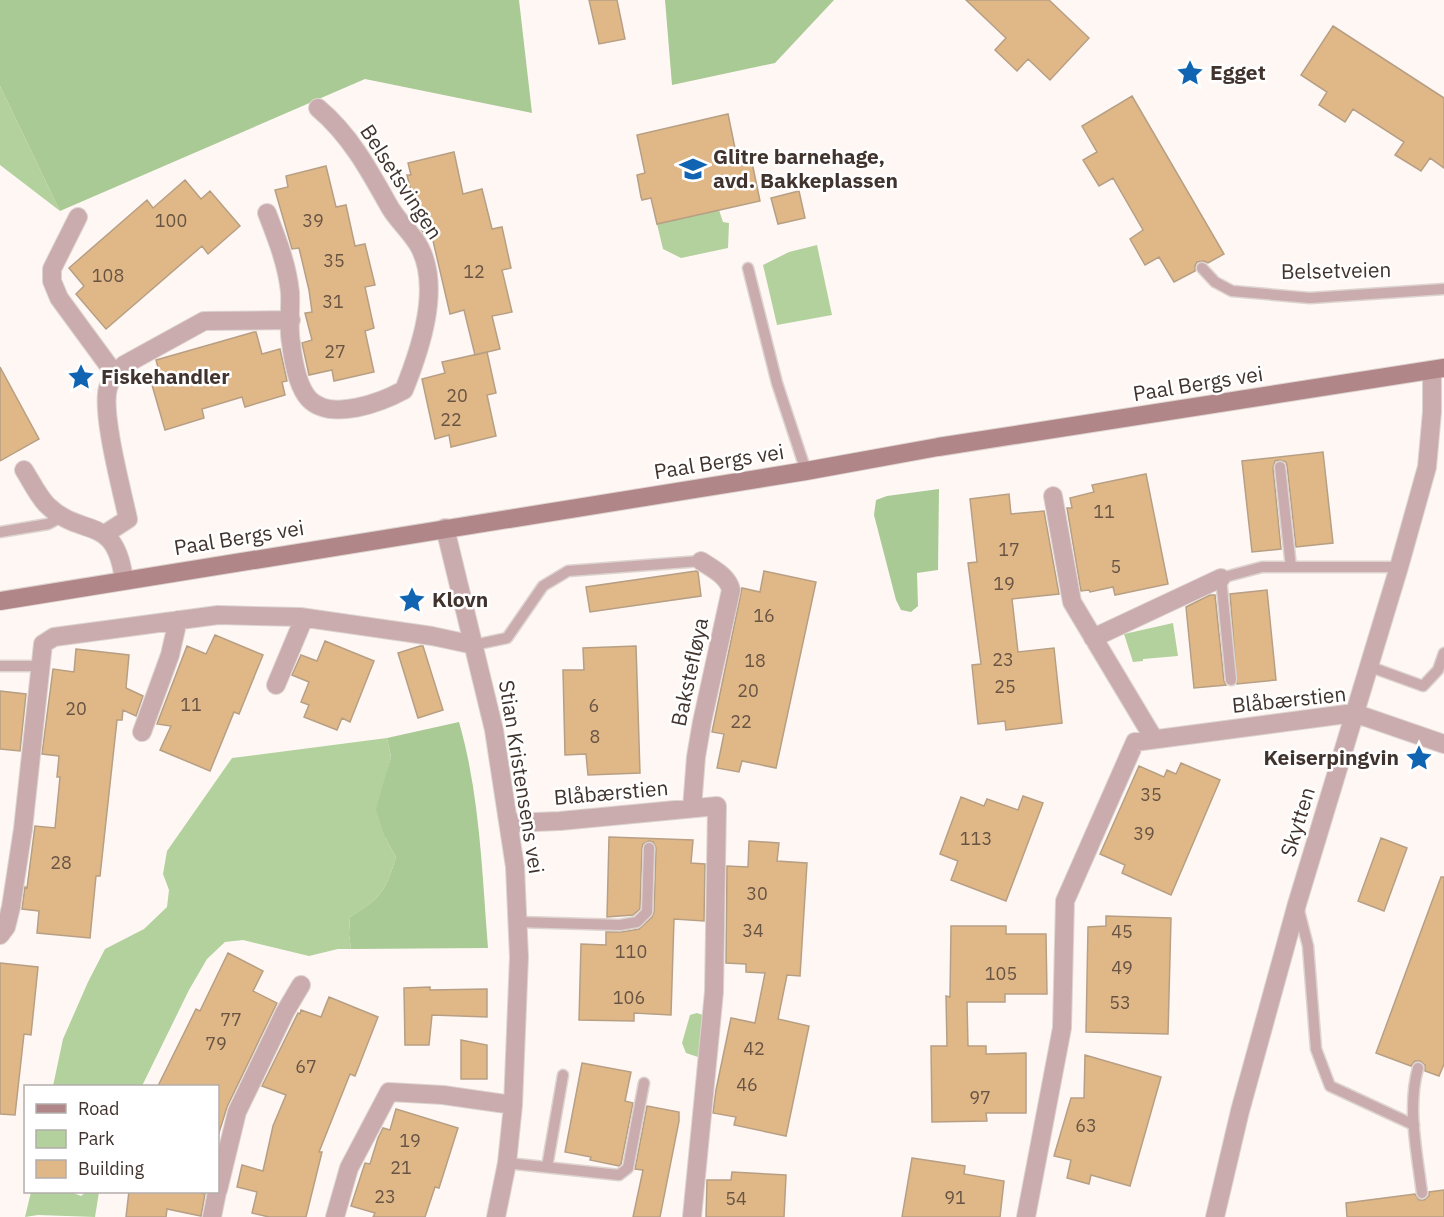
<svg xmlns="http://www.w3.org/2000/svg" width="1444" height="1217" font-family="'IBM Plex Sans',sans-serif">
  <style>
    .green { fill: #b2d19d }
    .forest { fill: #a9c995 }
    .building { fill: #e0b888; stroke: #b79f84; stroke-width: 1.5 }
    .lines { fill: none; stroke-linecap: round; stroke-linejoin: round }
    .lane-casing { stroke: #ddd4d0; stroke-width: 13 }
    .street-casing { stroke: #ddd4d0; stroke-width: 20 }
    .secondary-casing { stroke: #ddd4d0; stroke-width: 20 }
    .lane { stroke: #caacae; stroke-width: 10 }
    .street { stroke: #caacae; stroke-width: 18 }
    .secondary { stroke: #b18689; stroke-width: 18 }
    .labels { text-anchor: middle; stroke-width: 5; stroke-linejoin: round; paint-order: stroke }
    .number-label { font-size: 18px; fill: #695444 }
    .poi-label { font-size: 21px; font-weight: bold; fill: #41332d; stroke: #fff; text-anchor: start }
    .street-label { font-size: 21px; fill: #41332d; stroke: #fff }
  </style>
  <rect width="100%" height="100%" fill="#fff7f4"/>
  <path class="green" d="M0,86L60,211L0,165Z
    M719,210L723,222L729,223L728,248L681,258L663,249L657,224Z
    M817,245L832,315L777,325L763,265L789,252Z
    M1173,623L1178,656L1143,659V661L1133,662L1124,634Z
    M387,738L391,757L385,780V837L396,857C385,892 382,897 350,917L349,934L351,949H338L309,956L243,940L225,942L207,959L189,990L142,1086H53L63,1039L88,982L105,949L144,929L167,907L169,890L163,874L167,851L232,758Z
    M697,1013L709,1017L701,1058L686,1053L682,1043L690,1015Z
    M31,1192H71L81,1196L86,1192H99L95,1217L38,1215L25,1217Z"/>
  <path class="forest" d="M0,0H519L532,113L365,79L60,211L0,86Z
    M665,0H834L775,63L672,85Z
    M939,489L938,570L917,573L918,606L911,612L901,610L896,600L874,515L876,500L887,496Z
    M459,722C480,795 482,873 488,948L351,949L349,934L350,917C382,897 385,892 396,857L385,837L376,809L391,757L387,738Z"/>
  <path class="building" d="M589,0H617L625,39L599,44Z
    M966,0H1049L1089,38L1050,80L1028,59L1017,71L995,50L1006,38Z
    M1333,26L1444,98V168L1430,158L1421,171L1395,155L1404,142L1353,109L1345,122L1319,105L1327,92L1301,75Z
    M1132,96L1224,254L1208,263L1204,261L1197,262L1195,266V271L1174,282L1159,257L1145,265L1130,239L1143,230L1113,178L1099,186L1083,160L1097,152L1082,126Z
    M728,114L736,153L744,151L745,154L750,153L760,201L657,224L651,198L642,200L641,197L637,175L645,173L637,135Z
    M454,152L463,194L482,189L492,229L502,227L511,268L502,270L512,312L492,316L500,349L475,355L464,310L450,314L431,232L424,234L420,227L407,175H411L408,163Z
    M326,166L336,207L346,205L355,246L365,244L375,285L365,287L374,328L365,331L374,372L334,381L332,370L309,375L302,343L312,340L305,313L312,312L309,290L299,248L292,249L275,190L288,187L286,176Z
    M185,180L201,199L210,191L240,226L208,254L202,246L106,329L76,294L84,286L69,268L147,200L153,208Z
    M799,191L805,218L778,224L771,198Z
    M254,332H256L262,354L280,349L287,381L282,382L285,395L245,407L242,397L202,409L204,418L165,430L152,385L162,382L156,360Z
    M487,352L496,393L487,395L496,436L451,447L449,435L435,439L422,379L445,373L442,362Z
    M0,367L39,439L0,461Z
    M1323,452L1333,543L1296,547L1287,466L1286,462L1280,460L1275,461L1273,468L1281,549L1252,552L1242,461Z
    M1146,474L1168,584L1115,595L1113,587L1090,592L1089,590L1081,591L1067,508H1072L1070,498L1094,492L1092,485Z
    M1009,494L1011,514L1044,511L1059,594L1012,599L1018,652L1054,648L1062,723L1006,730L1005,721L978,724L972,665L981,664L968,563L977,562L970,499Z
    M696,571L698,572L701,596L590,612L586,587Z
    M764,571L816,582L776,768L742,761L739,772L717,768L724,734L712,732L742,588L760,592Z
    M1267,590L1276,680L1237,684L1230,594Z
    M1210,595H1215L1224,681L1226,685L1194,688L1186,607Z
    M215,635L263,655L239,714L234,712L210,771L160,750L171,726L157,724L187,646L206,654Z
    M325,641L374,661L350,722L342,718L337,730L304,717L309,705L301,702L309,682L292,675L301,655L317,661Z
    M420,646H423L443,710L418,718L398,653Z
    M636,646L640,773L588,775L586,754L565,755L563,670H584L583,648Z
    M76,649L129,655L126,688L143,696L136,716L123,710L122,720H117L100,876H96L90,938L37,933L39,911L22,909L25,887L27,888L35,826L55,828L60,777H57L59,756L42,754L53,669L74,672Z
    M0,691L26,694L20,751L0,749Z
    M1181,763L1220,780L1171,895L1122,873L1125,865L1100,854L1139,766L1164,777L1167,770L1176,774Z
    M1023,796L1043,803L1006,901L951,880L958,861L940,854L961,797L984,806L987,799L1018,810Z
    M609,837L693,840L691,863L705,864L704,921L674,919L671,1015L634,1013V1021L579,1020L581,944L606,945V932H621L639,929L652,917L654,912L656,848L653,842L649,841L643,844L642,848L640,909L633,915L607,917Z
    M1381,838L1407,848L1384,911L1358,901Z
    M749,841L779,843L777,861L807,863L800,976L787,975L778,1019L809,1026L786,1136L734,1125L736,1117L713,1113L716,1090L731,1018L755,1023L765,973L746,972V964L726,963L727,866L748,867Z
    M1441,877H1444V1064L1439,1076L1425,1071V1065L1420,1061H1415L1411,1066L1376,1053Z
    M1106,916L1171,918L1168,1034L1086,1032L1088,927L1106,926Z
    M951,926H1006V934H1046L1047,994H1005V1002H967L968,1046H986V1054L1026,1053V1113H986L987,1121L932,1122L931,1046H947L946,996L950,997Z
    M228,953L263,971L253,991L277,1003L227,1107L218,1136V1086H158L196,1009L200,1011Z
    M0,963L38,967L31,1035L24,1034L15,1115L0,1114Z
    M430,987V990L487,989V1017L432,1015L429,1045H405L404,988Z
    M329,997L378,1017L355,1076L350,1074L319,1152H322L306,1217H269L252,1213L257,1192L237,1187L242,1165L263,1171L273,1126L286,1095L262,1086L298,1013L300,1014L301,1010L321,1017Z
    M461,1040L487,1045V1079H461Z
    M1085,1055L1161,1077L1130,1186L1091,1175L1089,1184L1067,1178L1071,1160L1054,1156L1071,1098H1084Z
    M582,1063L631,1072L625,1101L633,1103L621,1164L619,1166L590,1160L591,1157L565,1152Z
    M647,1106L679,1112V1121L660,1217H633L643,1170L635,1169Z
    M396,1109L458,1128L439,1188L435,1187L425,1217H373L375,1213L351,1206L365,1163L370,1164L378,1138L383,1128L390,1130Z
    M912,1158L965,1166L964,1174L1004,1181L1000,1217H902Z
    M732,1172L786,1175L784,1217H706L707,1180H731Z
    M1444,1190V1217H1347L1346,1203L1415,1194L1419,1200H1424L1429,1196V1192Z
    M129,1191H194L205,1194L201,1216L167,1209L166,1217H126Z"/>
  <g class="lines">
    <defs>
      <path id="lane" d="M748,268L777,383L806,471
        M1202,268L1215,282L1232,291L1310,298L1444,289
        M1280,467L1291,567
        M0,532L48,524L63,516
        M474,645L507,638L543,586L568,571L701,561
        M0,666H39
        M1368,666L1423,686L1438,670L1444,653
        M1231,680L1221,578L1262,567H1399
        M1298,907L1308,946L1316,1049L1330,1086L1414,1125
        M518,922L620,925L637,922L647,912L649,848
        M1418,1068C1407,1108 1417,1153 1422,1193
        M507,1163L619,1175L628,1168L644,1083
        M547,1167L563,1075"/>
      <path id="street" d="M267,213C277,239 287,264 290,292C291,309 288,327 291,343C293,360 297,386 309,399C331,422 382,402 404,390C420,350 441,289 420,248C412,232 396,220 388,204C368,168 349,134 318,108
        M78,217L52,269V281L59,298L114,373
        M24,470C31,481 38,496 47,505C83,540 115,512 124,580
        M1053,496L1072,602L1154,739
        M445,528L494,730L515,867L519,957L513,1105L507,1163L496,1217
        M105,534L128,519C122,491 101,413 108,388C111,378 116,372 124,365L204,321L291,320
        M1093,638L1221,578
        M276,685L304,618
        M142,732L170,655L178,620
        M692,808L696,757L702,722L731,590C728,576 713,569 701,561
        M510,823L560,821L717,806L714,992L692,1217
        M0,935L6,927L11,907L23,829L43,644L54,637L218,615L300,617L432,636L474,645
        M218,1190L237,1112L285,1012L301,985
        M212,1217L217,1192
        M335,1217L349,1168L389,1092L443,1095L513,1105
        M1026,1217L1062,1028L1065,901L1135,742L1354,713L1444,744
        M1215,1217L1240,1111L1297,904L1399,567L1427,467L1432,412V370"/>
      <path id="secondary" d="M0,601L806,471L938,447L1444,368"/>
    </defs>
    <use href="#lane" class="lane-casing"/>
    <use href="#street" class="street-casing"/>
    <use href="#secondary" class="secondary-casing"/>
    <use href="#lane" class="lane"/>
    <use href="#street" class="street"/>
    <use href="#secondary" class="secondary"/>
  </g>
  <defs>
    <symbol id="sight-bare" viewBox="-9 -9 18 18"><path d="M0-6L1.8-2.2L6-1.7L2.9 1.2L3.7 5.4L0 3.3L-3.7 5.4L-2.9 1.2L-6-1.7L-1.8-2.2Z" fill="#1064b2" stroke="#fff" stroke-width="2.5" paint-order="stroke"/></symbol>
    <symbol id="school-bare" viewBox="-9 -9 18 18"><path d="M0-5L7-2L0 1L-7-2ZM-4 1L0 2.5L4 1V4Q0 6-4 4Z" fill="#1064b2" stroke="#fff" stroke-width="2.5" paint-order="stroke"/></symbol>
  </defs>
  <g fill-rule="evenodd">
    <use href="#sight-bare" x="1171" y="54" width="38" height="38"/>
    <use href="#school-bare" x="674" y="150" width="38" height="38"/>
    <use href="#sight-bare" x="62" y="358" width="38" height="38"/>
    <use href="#sight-bare" x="393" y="581" width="38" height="38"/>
    <use href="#sight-bare" x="1400" y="739" width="38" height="38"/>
  </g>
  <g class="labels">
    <g class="number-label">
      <text x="171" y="227">100</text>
      <text x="313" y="227">39</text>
      <text x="334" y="267">35</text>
      <text x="474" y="278">12</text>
      <text x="108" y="282">108</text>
      <text x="333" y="308">31</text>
      <text x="335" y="358">27</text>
      <text x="457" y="402">20</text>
      <text x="451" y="426">22</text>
      <text x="1104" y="518">11</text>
      <text x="1009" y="556">17</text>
      <text x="1116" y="573">5</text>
      <text x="1004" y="590">19</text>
      <text x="764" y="622">16</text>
      <text x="1003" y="666">23</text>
      <text x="755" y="667">18</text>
      <text x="1005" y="693">25</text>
      <text x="748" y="697">20</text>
      <text x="191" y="711">11</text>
      <text x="594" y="712">6</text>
      <text x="76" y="715">20</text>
      <text x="741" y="728">22</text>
      <text x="595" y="743">8</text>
      <text x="1151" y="801">35</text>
      <text x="1144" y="840">39</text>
      <text x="976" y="845">113</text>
      <text x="61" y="869">28</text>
      <text x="757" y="900">30</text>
      <text x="753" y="937">34</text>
      <text x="1122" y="938">45</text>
      <text x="631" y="958">110</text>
      <text x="1122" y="974">49</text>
      <text x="1001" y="980">105</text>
      <text x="629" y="1004">106</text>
      <text x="1120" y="1009">53</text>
      <text x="231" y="1026">77</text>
      <text x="216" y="1050">79</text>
      <text x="754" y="1055">42</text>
      <text x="306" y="1073">67</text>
      <text x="747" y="1091">46</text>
      <text x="980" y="1104">97</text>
      <text x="1086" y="1132">63</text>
      <text x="410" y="1147">19</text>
      <text x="401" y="1174">21</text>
      <text x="385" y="1203">23</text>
      <text x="955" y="1204">91</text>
      <text x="736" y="1205">54</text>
    </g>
    <g class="poi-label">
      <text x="1210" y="80">Egget</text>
      <text x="713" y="164">Glitre barnehage,<tspan x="713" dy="24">avd. Bakkeplassen</tspan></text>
      <text x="101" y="384">Fiskehandler</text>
      <text x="432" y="607">Klovn</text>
      <text x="1399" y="765" text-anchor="end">Keiserpingvin</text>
    </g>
    <g class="street-label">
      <text transform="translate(401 182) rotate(57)" y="7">Belsetsvingen</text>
      <text transform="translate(1336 271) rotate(-1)" y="7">Belsetveien</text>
      <text transform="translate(1198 384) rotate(-9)" y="7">Paal Bergs vei</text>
      <text transform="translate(719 462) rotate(-9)" y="7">Paal Bergs vei</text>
      <text transform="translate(239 538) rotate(-9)" y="7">Paal Bergs vei</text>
      <text transform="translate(690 672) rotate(-78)" y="7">Bakstefløya</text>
      <text transform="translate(1289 700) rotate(-6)" y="7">Blåbærstien</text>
      <text transform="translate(521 777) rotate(81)" y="7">Stian Kristensens vei</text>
      <text transform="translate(611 793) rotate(-5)" y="7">Blåbærstien</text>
      <text transform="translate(1298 822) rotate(-73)" y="7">Skytten</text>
    </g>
  </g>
  <rect x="24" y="1085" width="195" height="108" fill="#ffffff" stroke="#b3adab" stroke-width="1.5"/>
  <rect x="36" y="1104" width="30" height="9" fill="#b18689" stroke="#b3adab" stroke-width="1.5"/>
  <text x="78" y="1115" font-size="18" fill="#41332d">Road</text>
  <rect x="36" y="1130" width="30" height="18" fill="#b2d19d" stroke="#b3adab" stroke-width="1.5"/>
  <text x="78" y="1145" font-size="18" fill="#41332d">Park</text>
  <rect x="36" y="1160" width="30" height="18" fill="#e0b888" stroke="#b3adab" stroke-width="1.5"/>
  <text x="78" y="1175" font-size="18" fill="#41332d">Building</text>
</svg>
